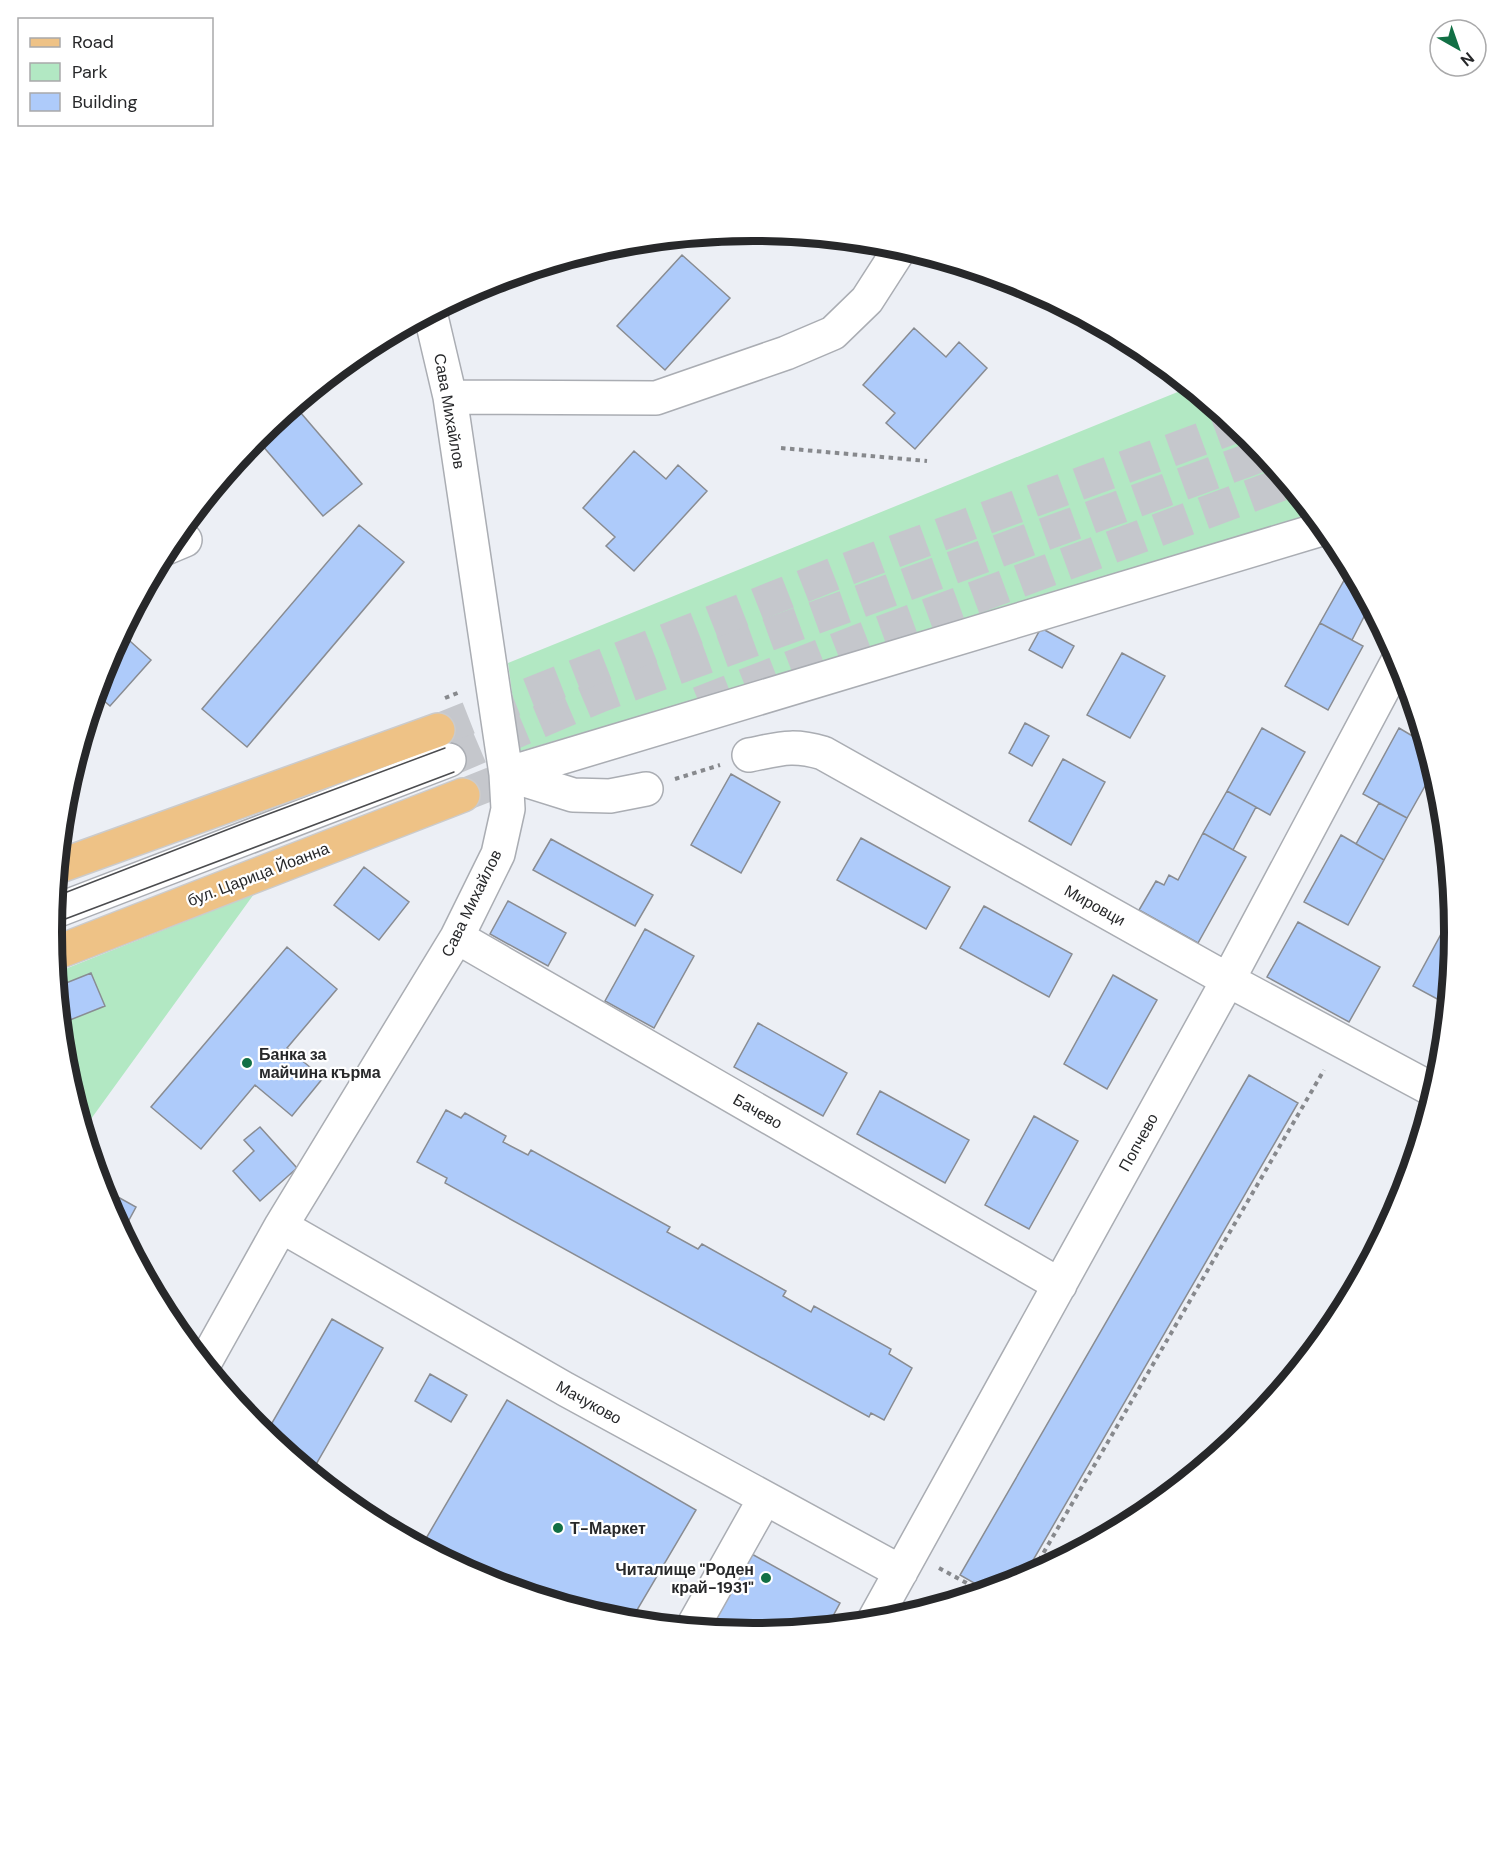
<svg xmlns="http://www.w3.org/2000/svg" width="1506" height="1864" font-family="'DM Sans',sans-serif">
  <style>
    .green { fill: #b2e8c3 }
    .building { fill: #aecbfa; stroke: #898c92; stroke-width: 1.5 }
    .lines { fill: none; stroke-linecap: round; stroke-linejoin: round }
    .minor-tunnel { stroke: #c5c7cc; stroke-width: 33; stroke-dasharray: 33 16; stroke-linecap: butt }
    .major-tunnel { stroke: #c5c7cc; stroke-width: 33; stroke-dasharray: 33 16; stroke-linecap: butt }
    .minor-casing { stroke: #aaadb3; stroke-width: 36 }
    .major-casing { stroke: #cbcbcc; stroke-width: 36 }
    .path { stroke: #87898d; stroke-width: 4; stroke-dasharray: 4.5 4.5; stroke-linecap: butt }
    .minor { stroke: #fff; stroke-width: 33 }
    .major { stroke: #eec286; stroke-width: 33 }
    .tram { stroke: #4b4c4f; stroke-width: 1.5 }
    .poi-dot { fill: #127045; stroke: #fff; stroke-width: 2 }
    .labels { text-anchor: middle; stroke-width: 4.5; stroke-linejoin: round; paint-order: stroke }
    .street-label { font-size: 16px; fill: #27282a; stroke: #fff }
    .poi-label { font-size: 16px; font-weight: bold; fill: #27282a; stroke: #fff; text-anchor: start }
    .rim { fill: none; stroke: #27282a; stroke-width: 8 }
  </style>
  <rect width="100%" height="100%" fill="#eceff5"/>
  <path class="green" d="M1190,387L1250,436L1314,515L1076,589L520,751L508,663Z
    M254,894L83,1130L64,1069L55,973Z"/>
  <path class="building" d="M682,255L730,298L665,370L617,326Z
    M914,328L946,357L959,342L987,368L915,449L886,423L895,413L863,385Z
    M294,405L362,484L323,516L255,437Z
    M634,451L666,479L678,465L707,491L634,571L606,546L615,537L583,508Z
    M359,525L404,562L247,747L202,709Z
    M1351,568L1370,605L1352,640L1320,623Z
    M1320,623L1363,646L1328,710L1285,686Z
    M1041,628L1074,646L1062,668L1029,650Z
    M121,633L151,660L110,706L95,693L105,663Z
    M1122,653L1165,676L1130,738L1087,715Z
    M1025,723L1049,736L1032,766L1009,753Z
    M1262,728L1305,752L1270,815L1227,791Z
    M1399,728L1426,744L1434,770L1407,818L1363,794Z
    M1063,759L1105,782L1071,845L1029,821Z
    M731,774L780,802L741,873L691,845Z
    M1227,791L1256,807L1233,850L1203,833Z
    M1379,803L1407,818L1384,860L1356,844Z
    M1203,833L1246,857L1198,943L1139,910L1156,881L1164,885L1169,875L1178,880Z
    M1341,835L1384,860L1348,925L1304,902Z
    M861,838L950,887L926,929L837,880Z
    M551,839L653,895L635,926L533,870Z
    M364,867L409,902L379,940L334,905Z
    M508,901L566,933L548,966L490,934Z
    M984,906L1072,954L1049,997L960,948Z
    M1453,912L1455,932L1450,980L1439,1000L1413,986Z
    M1298,922L1380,967L1349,1022L1267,977Z
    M645,929L694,956L654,1028L605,1001Z
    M287,947L337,989L287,1048L323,1078L292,1116L255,1085L201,1149L151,1107Z
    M91,973L105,1006L60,1024L56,987Z
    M1113,975L1157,1000L1107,1089L1064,1064Z
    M758,1023L847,1073L823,1116L734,1067Z
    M1249,1075L1298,1103L1021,1581L988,1591L960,1575Z
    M880,1091L969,1140L945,1183L857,1134Z
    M446,1110L461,1118L465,1113L506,1136L503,1142L528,1155L531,1150L670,1227L667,1232L698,1249L702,1244L786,1291L783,1296L811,1312L814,1306L891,1349L889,1354L912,1368L884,1420L871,1413L869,1417L445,1183L447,1178L417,1162Z
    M1034,1116L1078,1141L1029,1229L985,1205Z
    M260,1127L297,1168L260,1201L233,1171L254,1151L244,1140Z
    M100,1187L136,1207L122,1233L104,1200Z
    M332,1319L383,1348L311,1473L265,1435Z
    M430,1374L467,1395L451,1422L415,1401Z
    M507,1400L696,1510L630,1622L616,1620L484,1580L421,1547Z
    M750,1553L840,1603L827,1627L753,1634L708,1630Z"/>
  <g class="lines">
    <path class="minor-tunnel" d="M449,760L600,696L1265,454"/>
    <path class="major-tunnel" d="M699,703L868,637L1288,482
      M438,730L844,570L1237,426
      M463,795L531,768"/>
    <defs>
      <path id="minor" d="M450,397L656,398L786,353L833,333L867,300L901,247
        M166,548L185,540
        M749,755C780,749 792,744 823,753L1228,980L1435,1091
        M506,774L1325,528
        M506,774L573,795L610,796L646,789
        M53,912L449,760
        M457,937L1060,1285
        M281,1226L565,1389L901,1572
        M204,1364L281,1226L457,937L498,854L508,809L506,774L450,397L430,312
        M873,1622L1228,980L1399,659
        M692,1628L765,1498"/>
      <path id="major" d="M57,867L438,730
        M53,954L463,795"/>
    </defs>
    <use href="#minor" class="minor-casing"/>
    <use href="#major" class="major-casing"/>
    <path class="path" d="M781,448L927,461
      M445,698L460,692
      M675,779L720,765
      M939,1568L983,1592
      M1030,1576L1324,1070"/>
    <use href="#minor" class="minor"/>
    <use href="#major" class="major"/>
    <path class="tram" d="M54,897L247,822L445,748
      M52,924L454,772"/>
  </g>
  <g class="poi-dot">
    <circle cx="247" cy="1063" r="6"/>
    <circle cx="558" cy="1528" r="6"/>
    <circle cx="766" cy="1578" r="6"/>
  </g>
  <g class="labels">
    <g class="street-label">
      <text transform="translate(450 411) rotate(80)" y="6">Сава Михайлов</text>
      <text transform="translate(258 874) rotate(-21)" y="6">бул. Царица Йоанна</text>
      <text transform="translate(471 903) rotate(-64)" y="6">Сава Михайлов</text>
      <text transform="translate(1095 905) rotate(29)" y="6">Мировци</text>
      <text transform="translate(758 1111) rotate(30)" y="6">Бачево</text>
      <text transform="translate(1138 1142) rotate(-61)" y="6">Попчево</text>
      <text transform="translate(589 1402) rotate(29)" y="6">Мачуково</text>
    </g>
    <g class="poi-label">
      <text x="259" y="1060">Банка за<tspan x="259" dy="18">майчина кърма</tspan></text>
      <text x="570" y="1534">Т-Маркет</text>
      <text x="754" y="1575" text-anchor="end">Читалище "Роден<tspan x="754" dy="18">край-1931"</tspan></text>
    </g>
  </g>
  <path d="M0 0H1506V1864H0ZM62 932a691 691 0 1 1 1382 0a691 691 0 1 1-1382 0Z" fill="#fff" fill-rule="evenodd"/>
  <path class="rim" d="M62 932a691 691 0 1 1 1382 0a691 691 0 1 1-1382 0Z"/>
  <rect x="18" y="18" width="195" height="108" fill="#ffffff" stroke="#a9a9aa" stroke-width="1.5"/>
  <rect x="30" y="38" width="30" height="9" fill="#eec286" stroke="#a9a9aa" stroke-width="1.5"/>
  <text x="72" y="48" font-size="18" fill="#27282a">Road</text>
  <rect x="30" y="63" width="30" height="18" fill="#b2e8c3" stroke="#a9a9aa" stroke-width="1.5"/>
  <text x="72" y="78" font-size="18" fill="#27282a">Park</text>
  <rect x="30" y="93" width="30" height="18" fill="#aecbfa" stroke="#a9a9aa" stroke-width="1.5"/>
  <text x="72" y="108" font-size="18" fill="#27282a">Building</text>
  <g transform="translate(1458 48) rotate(140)"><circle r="28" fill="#ffffff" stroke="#a9a9aa" stroke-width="1.5"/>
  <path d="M0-4.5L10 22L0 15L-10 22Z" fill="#127045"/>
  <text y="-9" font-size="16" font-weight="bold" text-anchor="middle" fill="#27282a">N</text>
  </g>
</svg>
